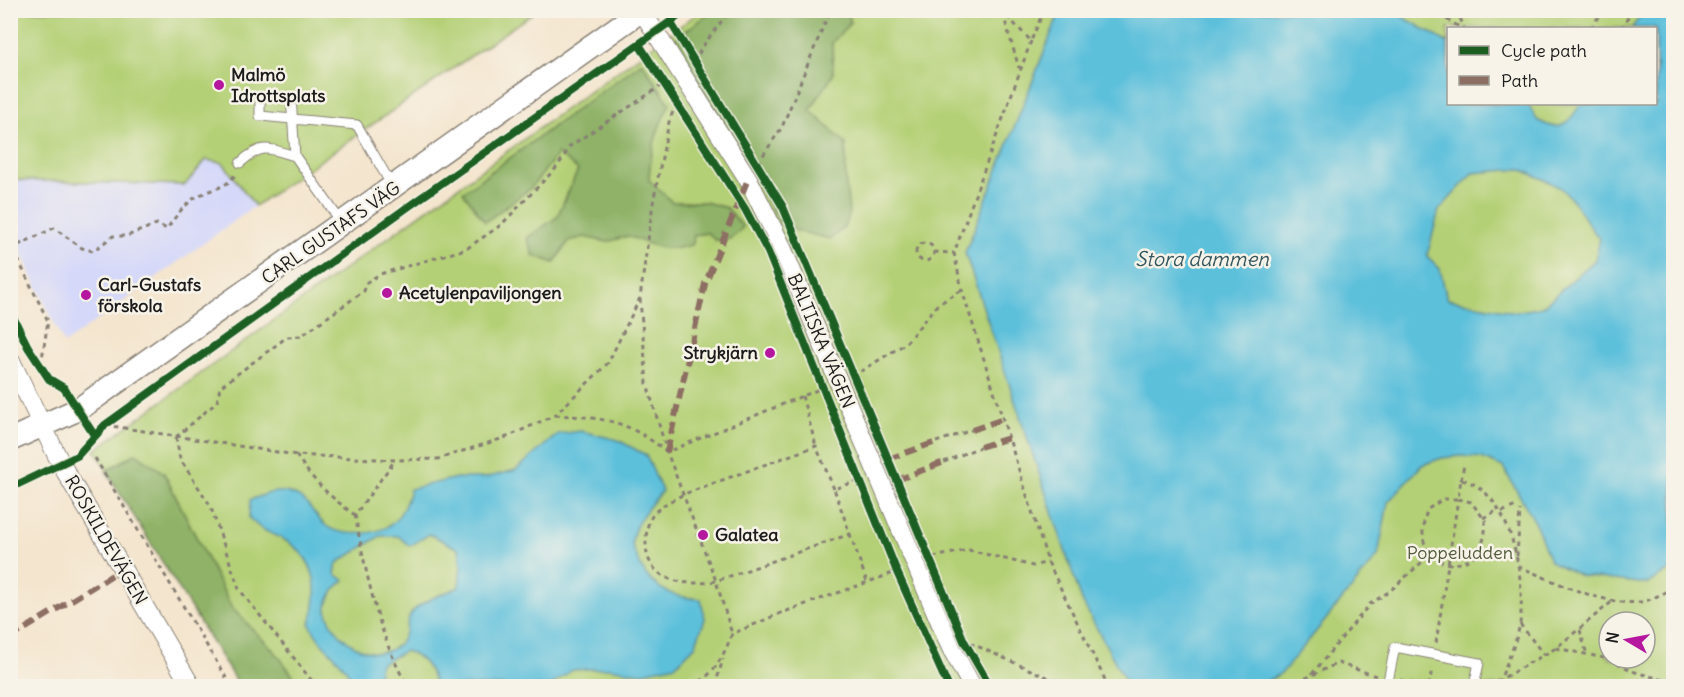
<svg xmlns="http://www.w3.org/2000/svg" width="1684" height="697" font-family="Delius,sans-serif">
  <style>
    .built { fill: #d5d8f9 }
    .green { fill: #b4d076; stroke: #687649; stroke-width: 1.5; fill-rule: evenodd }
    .forest { fill: #8fb267; stroke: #566742; stroke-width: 1.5 }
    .water { fill: #5dc0db; stroke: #3c6e7c; stroke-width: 1.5; fill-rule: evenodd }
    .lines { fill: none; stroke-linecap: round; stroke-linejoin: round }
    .service-casing { stroke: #888075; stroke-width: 11 }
    .minor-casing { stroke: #888075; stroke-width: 20 }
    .tertiary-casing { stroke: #888075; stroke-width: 25 }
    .path { stroke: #888075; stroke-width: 3; stroke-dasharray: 4.5 4.5; stroke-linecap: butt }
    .service { stroke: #fff; stroke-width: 9 }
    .minor { stroke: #fff; stroke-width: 18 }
    .tertiary { stroke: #fff; stroke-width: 22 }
    .quiet { stroke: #8d6e63; stroke-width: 6; stroke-dasharray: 12 6; stroke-linecap: butt }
    .cycleway-casing { stroke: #f7f3e8; stroke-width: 11 }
    .cycleway { stroke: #1b5e20; stroke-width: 8 }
    .poi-dot { fill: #b5179e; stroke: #f7f3e8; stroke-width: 2 }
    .labels { text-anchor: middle; stroke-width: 5; stroke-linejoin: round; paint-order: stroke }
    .poi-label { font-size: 18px; font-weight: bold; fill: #1c1c1c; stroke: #f7f3e8; text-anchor: start }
    .street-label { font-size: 18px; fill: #1c1c1c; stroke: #f7f3e8 }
    .park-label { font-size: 18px; fill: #515b3c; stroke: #f7f3e8 }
    .water-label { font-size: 20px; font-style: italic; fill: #33555f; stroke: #f7f3e8 }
  </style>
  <rect width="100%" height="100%" fill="#f7f3e8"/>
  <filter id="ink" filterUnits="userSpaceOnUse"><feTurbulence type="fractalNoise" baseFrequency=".0167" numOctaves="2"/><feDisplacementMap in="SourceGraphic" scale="12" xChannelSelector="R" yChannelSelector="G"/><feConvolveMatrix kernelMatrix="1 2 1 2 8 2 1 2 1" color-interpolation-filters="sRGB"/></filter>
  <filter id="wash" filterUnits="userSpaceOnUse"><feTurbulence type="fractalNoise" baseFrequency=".008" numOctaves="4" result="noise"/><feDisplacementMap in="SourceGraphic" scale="24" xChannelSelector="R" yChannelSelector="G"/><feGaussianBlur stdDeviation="1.35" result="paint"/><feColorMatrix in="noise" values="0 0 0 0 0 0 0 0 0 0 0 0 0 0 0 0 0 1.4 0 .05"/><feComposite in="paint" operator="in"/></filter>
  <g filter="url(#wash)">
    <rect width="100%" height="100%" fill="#f4e5ce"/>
    <path class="built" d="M206,160L223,163L255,206L64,344L11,231V180L185,185Z"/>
    <path class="green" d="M10,11H536L255,206L223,163L206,160L185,185L11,180Z
      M701,11H1673V686H239L95,450ZM1448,28H1656V104H1448ZM1609,622H1645V658H1609Z"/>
    <path class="forest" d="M713,11H849L850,23L832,43L833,75L810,110L846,144C846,158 845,172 846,186C849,212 855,222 830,239L782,227L673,40Z
      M642,62L670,104C656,129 650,152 649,180L672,202H705L727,208L743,227C734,238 729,241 715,240L708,233L694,235L693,244C667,254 652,245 628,236L607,242L584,237L569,241L554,263L533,255L527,238L557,217L578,170L558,154L531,188L485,222L463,192Z
      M136,453L164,473L232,608L276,653L301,686H239L106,471Z"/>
    <path class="water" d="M1060,11H1393L1448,43V104H1528L1537,120C1562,134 1567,124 1581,104H1656V28H1632L1644,11H1673V568L1647,584L1581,576L1550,561L1535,522L1503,467L1482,458L1461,456L1442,458L1422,465L1388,502L1378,556L1282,673L1258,686H1128L1082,601L965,253ZM1520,169C1533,175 1551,181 1563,190C1579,204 1586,224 1600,239L1595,260L1542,307L1515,312L1447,299L1440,269L1427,256L1439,210L1473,173Z
      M581,431L618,440L646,455L662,491C650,506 632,524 632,544C632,548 635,553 637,557C647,587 671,598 701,599L705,619L695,646L676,665L640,673L609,668L572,670L550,686H436C430,669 424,656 405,651L380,664L377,686H354C345,657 322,652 310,624C319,593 319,562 288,542C271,531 267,536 249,518L250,500C265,494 278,488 295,495C309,501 313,514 324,524C338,537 375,536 390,525C402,516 407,502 410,489L456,478H485L516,470L558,434ZM429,534L459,549L461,565L459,587C444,594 421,600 411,614C405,623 407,637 399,644C375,666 338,642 328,616C323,601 335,589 344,580L335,574L337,563L380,536H398L410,546Z"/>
  </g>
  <g filter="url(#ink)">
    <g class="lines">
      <defs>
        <path id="service" d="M291,97L295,156L341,222
          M260,99V116L357,125L392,186
          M240,163C262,143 267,148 295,156
          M1387,686L1395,647L1479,663L1474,686"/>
        <path id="minor" d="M642,11L748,179L780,243L951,648L972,686
          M10,359L61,464L191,686"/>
        <path id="tertiary" d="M10,440L79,409L642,10"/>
      </defs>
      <use href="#service" class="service-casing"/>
      <use href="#minor" class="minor-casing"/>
      <use href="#tertiary" class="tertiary-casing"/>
      <path class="path" d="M1001,10L1031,41L1044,10
        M1036,10L1040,19
        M1431,10L1461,28
        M1457,10L1464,28
        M1003,14L1019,68
        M1591,28L1603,10
        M1621,28L1633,10
        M1031,41L954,253L962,290L1048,562L1108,686
        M694,62L703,46L730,10
        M758,163L782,127L830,10
        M10,243L48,321L41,365
        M916 252a9 9 0 1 1 18 0a9 9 0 1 1-18 0Z
        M10,249L54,228L82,248L93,251L113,236H127L157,224L167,229C174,218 182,208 192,200C204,189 228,190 235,174
        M934,252L954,253
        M640,299L647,384L667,452L716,581L732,634
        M853,376L905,344L937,305L962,290
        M802,396L816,446
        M555,415C607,418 626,420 667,452L822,388
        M105,425L296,455L395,460L438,459L507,437L555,415L608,363L640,298L653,203L669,122L677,101
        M176,437L217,402L220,387L287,337L301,336L364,291L367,282L380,274L466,249L501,225L558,166L570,146L664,84
        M176,437L180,459L210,505L239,589L316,686
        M936,442L972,430
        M296,455C313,481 330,497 355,515L395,460
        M95,458L231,686
        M944,462L980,447
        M1461,480L1464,465
        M834,489L816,446L684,494C673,500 660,505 653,515C647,522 646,534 646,542C645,582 686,587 716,581L850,534L834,489L861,480
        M1458,499L1471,502L1485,520C1491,584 1401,576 1428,509L1443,499H1458L1461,479C1512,492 1526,579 1520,623C1517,642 1506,663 1500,681
        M1502,512L1516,506
        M355,515C365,568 379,641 408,686
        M1483,518L1500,509
        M850,534L867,582
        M1517,556L1520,510
        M933,557L969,550L1033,566L1048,562
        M1518,566C1549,579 1615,612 1648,600C1657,597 1665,592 1674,588
        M1520,624L1544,655
        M1580,630L1587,655
        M970,643L1067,686
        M1436,643L1458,499
        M1556,648L1609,659L1635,672L1674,683
        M1312,674L1370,604L1390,591L1430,555
        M1400,680L1428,686
        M692,686C714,676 724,655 732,634L781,613L899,571
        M715,686L723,659
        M1289,686L1338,663L1376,676
        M1429,686L1432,668
        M1489,686L1556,648L1614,600"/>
      <use href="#service" class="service"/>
      <use href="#minor" class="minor"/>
      <use href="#tertiary" class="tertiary"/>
      <path class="quiet" d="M972,430L1003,419
        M980,447L1009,438
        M667,452L705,284L748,179
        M888,459L936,442
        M897,480L944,462
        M10,638L122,569"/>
      <defs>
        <path id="cycleway" d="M671,23L783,207L964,641L990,686
          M640,46L745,209L768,252L897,572L948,686
          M10,311L28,347L49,379L64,388L94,435
          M10,488L77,456L105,425L405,209L687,10"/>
      </defs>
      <use href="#cycleway" class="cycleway-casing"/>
      <use href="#cycleway" class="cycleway"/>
    </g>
  </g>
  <g class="poi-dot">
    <circle cx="219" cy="85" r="6"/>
    <circle cx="387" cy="293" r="6"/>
    <circle cx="86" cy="295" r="6"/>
    <circle cx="770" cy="353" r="6"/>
    <circle cx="703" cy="535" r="6"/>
  </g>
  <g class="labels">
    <g class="poi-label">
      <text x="231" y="81">Malmö<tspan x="231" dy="21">Idrottsplats</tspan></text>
      <text x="98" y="291">Carl-Gustafs<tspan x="98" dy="21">förskola</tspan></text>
      <text x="399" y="299">Acetylenpaviljongen</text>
      <text x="758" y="359" text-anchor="end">Strykjärn</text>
      <text x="715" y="541">Galatea</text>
    </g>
    <g class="street-label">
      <text transform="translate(331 233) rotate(-35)" y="6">CARL GUSTAFS VÄG</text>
      <text transform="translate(821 341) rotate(67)" y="6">BALTISKA VÄGEN</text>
      <text transform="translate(106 540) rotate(60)" y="6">ROSKILDEVÄGEN</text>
    </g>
    <g class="park-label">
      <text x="1460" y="559">Poppeludden</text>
    </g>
    <g class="water-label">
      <text x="1202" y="266">Stora dammen</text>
    </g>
  </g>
  <rect width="1684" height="697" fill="none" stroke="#f7f3e8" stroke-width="36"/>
  <rect x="1447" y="27" width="210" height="78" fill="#f7f3e8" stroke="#9f9d96" stroke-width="1.5"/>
  <rect x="1459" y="46" width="30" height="9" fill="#1b5e20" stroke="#9f9d96" stroke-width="1.5"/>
  <text x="1501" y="57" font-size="18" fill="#1c1c1c">Cycle path</text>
  <rect x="1459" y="76" width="30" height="9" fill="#8d6e63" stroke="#9f9d96" stroke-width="1.5"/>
  <text x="1501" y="87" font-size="18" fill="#1c1c1c">Path</text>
  <g transform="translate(1627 640) rotate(280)"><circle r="28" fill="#f7f3e8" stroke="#9f9d96" stroke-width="1.5"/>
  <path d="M0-4.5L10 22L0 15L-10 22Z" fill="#b5179e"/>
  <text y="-9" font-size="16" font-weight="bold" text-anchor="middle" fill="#1c1c1c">N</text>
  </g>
</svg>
